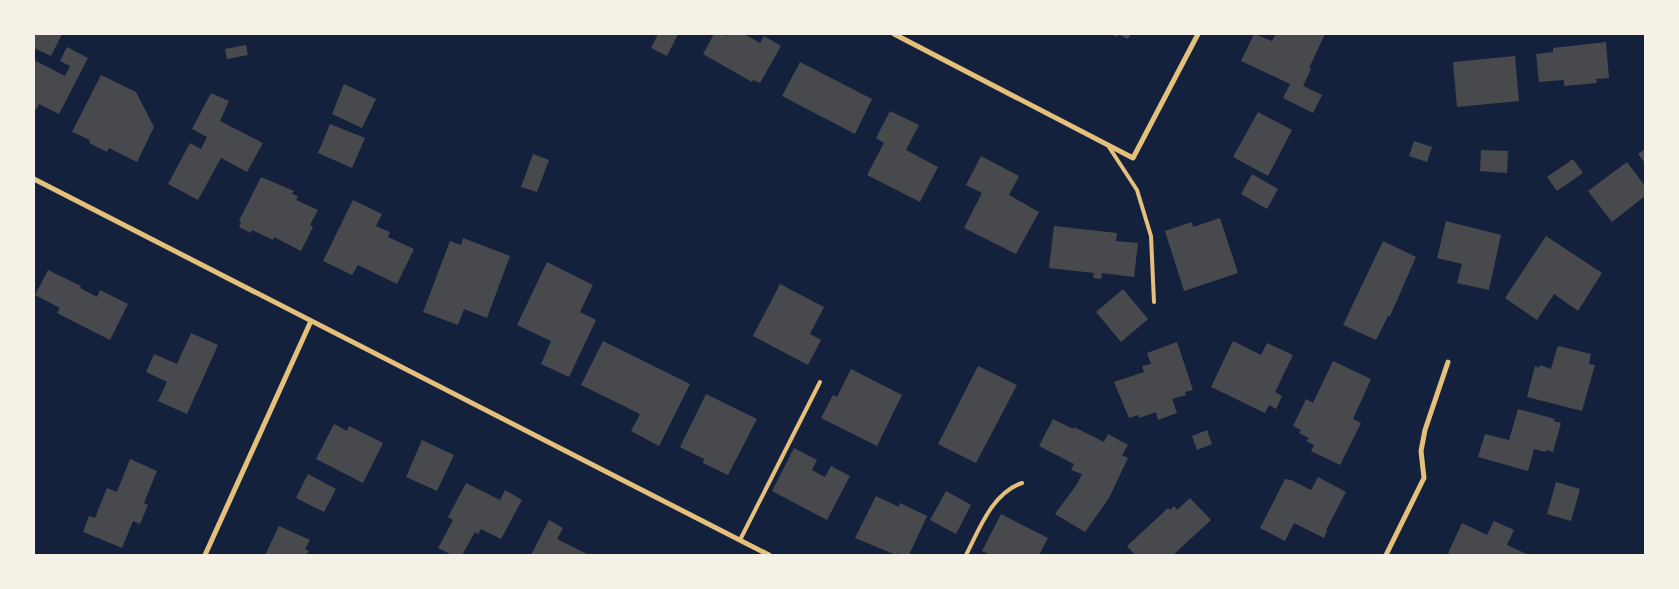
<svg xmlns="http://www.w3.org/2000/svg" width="1679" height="589" font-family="'Open Sans',sans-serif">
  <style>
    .building { fill: #48494c }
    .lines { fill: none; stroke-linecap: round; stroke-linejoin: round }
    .service { stroke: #e5c07b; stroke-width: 4 }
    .minor { stroke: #e5c07b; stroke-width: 5 }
  </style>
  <rect width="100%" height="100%" fill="#14213d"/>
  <path class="building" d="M34,34H62L51,56L34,48Z
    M658,34H678L667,56L651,48Z
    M714,34H722L727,36L728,34H744L760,43L764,36L781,46L760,83L753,80L752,82L703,54Z
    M1111,34H1131L1128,39L1118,34L1117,37Z
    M1254,34L1272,41L1276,34H1325L1309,68L1311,69L1303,86L1322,95L1313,113L1283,98L1290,84L1241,61Z
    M1606,42L1609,78L1596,79L1597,83L1564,86V80L1539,82L1536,54L1553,52V48Z
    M246,45L248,55L227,59L225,49Z
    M67,47L88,58L59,114L39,104L36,110L34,109V60L65,76L70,66L60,61Z
    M1515,56L1519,101L1457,107L1453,62Z
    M800,62L872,99L855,134L782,96Z
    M101,75L136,92L154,127L137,162L109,148L107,152L89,143L90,140L72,132Z
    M344,84L376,99L362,128L332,114Z
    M211,93L229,101L220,121L263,143L247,172L221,158L198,200L168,184L190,143L201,149L207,137L192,129Z
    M890,111L919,125L906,150L938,167L920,202L867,175L884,143L876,138Z
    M1258,112L1292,130L1268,176L1233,157Z
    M330,124L365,138L352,168L318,153Z
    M1414,141L1432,147L1427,162L1409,156Z
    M1645,149V163L1638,154Z
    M1481,150L1508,151L1507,173L1480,171Z
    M533,154L549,160L537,192L521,187Z
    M981,156L1019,176L1009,195L1039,212L1016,254L964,228L982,193L966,185Z
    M1573,159L1583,173L1557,191L1547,177Z
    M1627,162L1645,186V196L1612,222L1588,191Z
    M1252,174L1278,189L1267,209L1241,194Z
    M261,177L294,191L292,194L298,196L296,200L318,210L310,225L313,227L301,251L274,237L273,240L252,230L251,233L239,227L241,222L239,221Z
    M353,200L382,214L376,226L390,232L388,237L414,249L397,284L358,265L352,275L323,261Z
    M1220,218L1238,273L1184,291L1165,231L1192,222L1193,227Z
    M1446,221L1501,235L1489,290L1457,283L1462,264L1437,258Z
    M1054,226L1117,233L1116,241L1138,243L1134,277L1102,273L1101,279L1093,278L1094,273L1049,268Z
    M1546,236L1602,273L1578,311L1554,294L1537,320L1505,298Z
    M463,238L510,256L487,318L464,309L458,325L423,312L450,241L461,245Z
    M1383,241L1416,257L1390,316H1388L1376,340L1343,325Z
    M547,262L593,285L580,312L596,320L569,377L541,364L551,341L517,325Z
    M48,270L81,286L80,288L97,297L100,290L128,304L110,340L57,313L60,308L35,295Z
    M780,284L824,307L810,334L821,340L808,365L753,336Z
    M1123,289L1148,319L1121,342L1096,312Z
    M191,333L218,345L187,414L158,401L167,382L146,372L154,354L177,364Z
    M603,341L690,384L659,446L631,431L640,414L581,385Z
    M1233,341L1261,355L1267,343L1293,355L1275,392L1282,396L1276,409L1269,405L1265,413L1211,387Z
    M1177,342L1193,390L1185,392L1186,395L1172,399L1177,413L1158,420L1156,412L1139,418L1138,415L1129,418L1114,382L1144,372L1142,366L1151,364L1147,353Z
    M1559,346L1591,354L1589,364L1595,365L1582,411L1527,397L1535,366L1539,368L1540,365L1551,369L1557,348Z
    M1333,361L1371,379L1353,419L1361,423L1340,465L1311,451L1314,445L1306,441L1309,438L1299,433L1301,430L1293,426L1306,399L1313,403Z
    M978,366L1017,385L976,463L938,444Z
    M851,369L902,395L877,446L821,418L833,395L837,397Z
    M706,394L757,419L728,475L703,463L704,459L680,447Z
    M1518,409L1555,419L1554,421L1561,423L1553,452L1547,450L1546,452L1534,449L1528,471L1478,457L1485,434L1509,440Z
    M1053,419L1073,429L1074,427L1104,442L1108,434L1128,445L1122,455L1128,458L1109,498L1085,532L1055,514L1077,484L1082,474L1071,470L1074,464L1039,446Z
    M334,424L347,431L349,426L383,443L363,483L316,459Z
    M1207,430L1212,444L1197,450L1192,436Z
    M422,440L454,455L437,491L406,477Z
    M794,448L817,460L812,470L825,477L831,466L850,476L827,520L772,491Z
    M130,459L157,471L144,503L148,505L140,524L133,521L122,548L83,532L89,516L95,518L107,488L117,492Z
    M308,474L336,489L324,512L296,498Z
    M1318,477L1346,492L1326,530L1327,531L1324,538L1294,523L1285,541L1260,528L1285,479L1291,480L1311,490Z
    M1556,482L1580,489L1571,521L1547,514Z
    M466,483L500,500L505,490L522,500L501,539L481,529L478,534L475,532L462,555H452L438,548L453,520L448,517Z
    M946,491L971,505L956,534L930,520Z
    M876,496L899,507L900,503L927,516L909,555H901L897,553L896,555L855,538Z
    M1190,498L1211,520L1173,555H1135L1127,546L1168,508L1170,510L1174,506L1177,510Z
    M1001,514L1048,538L1039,555H991L982,551Z
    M549,520L563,528L557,539L589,555H531Z
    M1494,521L1514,530L1507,545L1529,555H1453L1448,553L1462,523L1487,535Z
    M279,526L310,540L305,549L309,551L306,555H265Z"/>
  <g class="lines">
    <path class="service" d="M1109,147L1137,190L1151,236L1154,302
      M740,540L820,382
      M966,555C979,530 992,493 1022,483"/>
    <path class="minor" d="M894,34L1133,158L1198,34
      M34,179L769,555
      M205,555L311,321
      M1386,555L1424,478L1421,451L1425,430L1448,362"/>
  </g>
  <rect width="1679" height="589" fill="none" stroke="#f6f1e7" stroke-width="70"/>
</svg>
